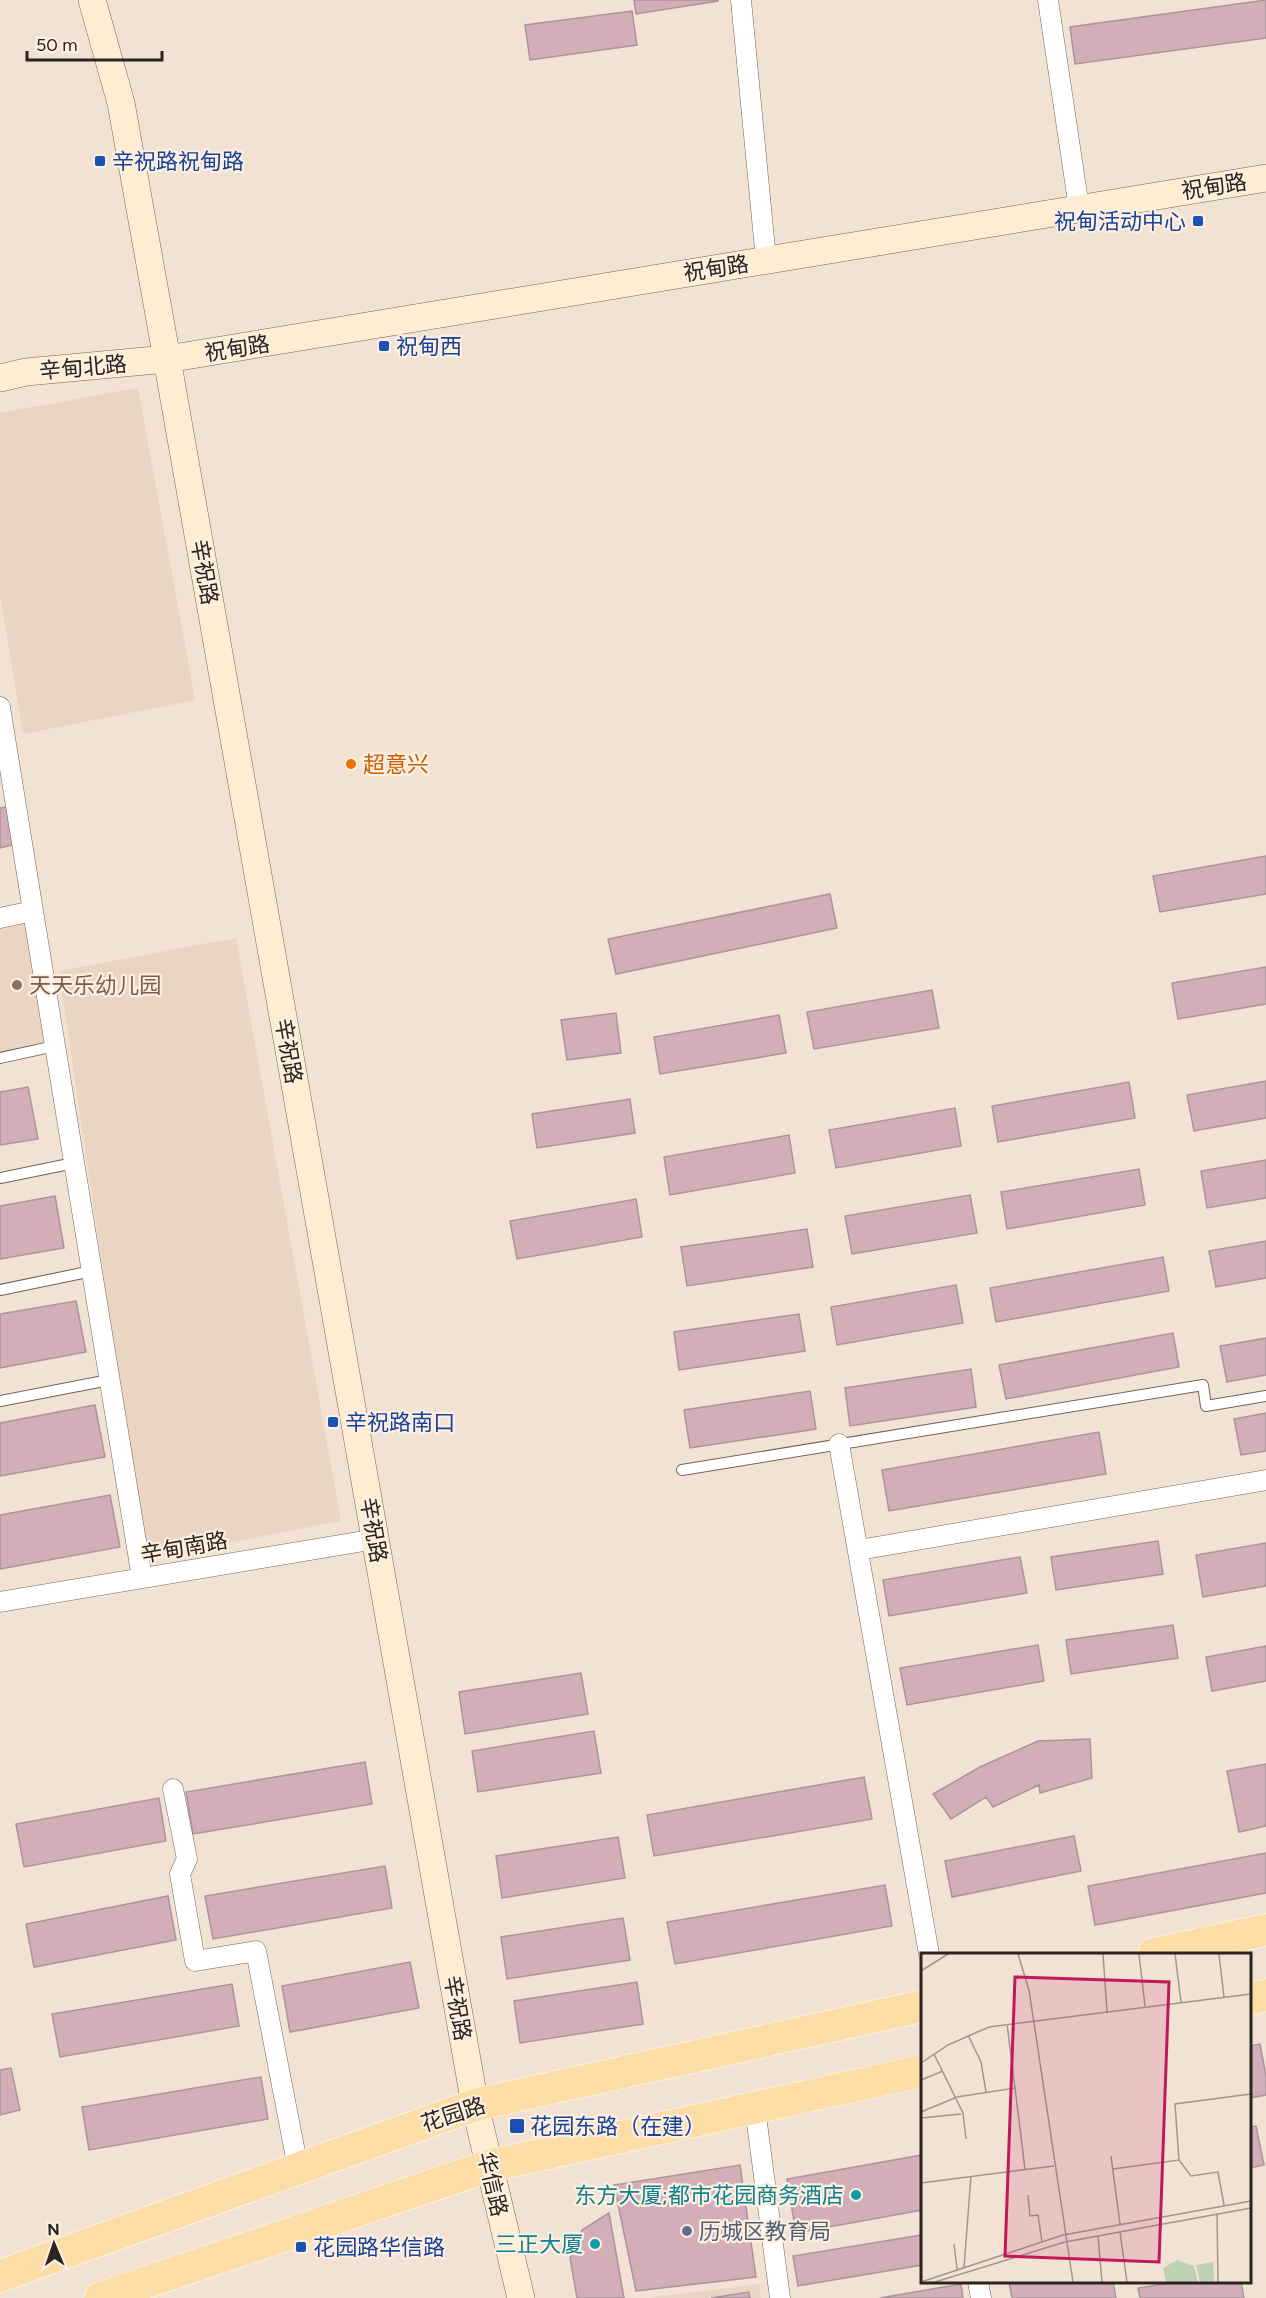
<svg xmlns="http://www.w3.org/2000/svg" width="1266" height="2298" font-family="Figtree,'Noto Sans SC',sans-serif">
  <style>
    .built { fill: #e9d5c2 }
    .building { fill: #d3adb8; stroke: #a9959b; stroke-width: 1.5 }
    .lines { fill: none; stroke-linecap: round; stroke-linejoin: round }
    .lane-casing { stroke: #716458; stroke-width: 12 }
    .street-casing { stroke: #716458; stroke-width: 21 }
    .secondary-casing { stroke: #716458; stroke-width: 28 }
    .primary-casing { stroke: #fff; stroke-width: 33 }
    .lane { stroke: #fff; stroke-width: 10 }
    .street { stroke: #fff; stroke-width: 20 }
    .secondary { stroke: #fdeed2; stroke-width: 27 }
    .primary { stroke: #fbdda5; stroke-width: 32 }
    .transit-dot { fill: #1a4fb4; stroke: #feefe1; stroke-width: 2 }
    .food-dot { fill: #e8710a; stroke: #feefe1; stroke-width: 2 }
    .education-dot { fill: #8d6e63; stroke: #feefe1; stroke-width: 2 }
    .culture-dot { fill: #0f9aa8; stroke: #feefe1; stroke-width: 2 }
    .service-dot { fill: #5c6f8a; stroke: #feefe1; stroke-width: 2 }
    .labels { text-anchor: middle; stroke-width: 4.5; stroke-linejoin: round; paint-order: stroke }
    .transit-label { font-size: 22px; fill: #164399; stroke: #feefe1; text-anchor: start }
    .street-label { font-size: 22px; fill: #29241f; stroke: #feefe1 }
    .food-label { font-size: 22px; fill: #c56008; stroke: #feefe1; text-anchor: start }
    .education-label { font-size: 22px; fill: #785e54; stroke: #feefe1; text-anchor: start }
    .culture-label { font-size: 22px; fill: #0d838f; stroke: #feefe1; text-anchor: end }
    .service-label { font-size: 22px; fill: #4e5e75; stroke: #feefe1; text-anchor: start }
    .inset-road { fill: none; stroke: #a1968c; stroke-width: 1.5 }
    .view { fill: #c2185b; fill-opacity: 0.15; stroke: #c2185b; stroke-width: 3 }
    .inset-edge { fill: none; stroke: #29241f; stroke-width: 3 }
  </style>
  <rect width="100%" height="100%" fill="#f1e2d4"/>
  <path class="built" d="M138,388L195,700L23,734L0,594V413Z
    M25,924L44,1042L0,1051V928Z
    M236,938L341,1521L145,1559L59,971Z
    M759,2284L761,2298H647Z"/>
  <path class="building" d="M634,0H718V1L636,14Z
    M1266,0V38L1075,64L1070,27Z
    M632,11L637,45L530,60L525,25Z
    M7,807L16,844L0,848V808Z
    M1266,856V894L1160,912L1153,876Z
    M830,894L837,928L616,974L608,939Z
    M1266,967V1004L1178,1019L1172,983Z
    M932,990L939,1028L814,1049L807,1012Z
    M616,1013L621,1053L567,1060L561,1020Z
    M779,1015L786,1053L660,1074L654,1037Z
    M1266,1081V1118L1194,1131L1187,1095Z
    M1129,1082L1135,1118L998,1142L992,1106Z
    M28,1087L38,1139L0,1145V1092Z
    M630,1099L635,1133L537,1148L532,1114Z
    M955,1108L961,1146L836,1168L829,1130Z
    M789,1135L795,1173L670,1195L664,1157Z
    M1266,1160V1198L1207,1208L1201,1171Z
    M1139,1169L1145,1205L1007,1229L1001,1192Z
    M970,1195L977,1233L852,1254L845,1216Z
    M55,1196L64,1248L0,1259V1206Z
    M636,1199L642,1237L517,1259L510,1221Z
    M807,1229L813,1267L687,1286L681,1247Z
    M1266,1241V1278L1216,1287L1209,1251Z
    M1163,1257L1169,1291L996,1322L990,1288Z
    M956,1285L963,1323L837,1345L831,1307Z
    M76,1301L86,1352L0,1368V1314Z
    M799,1314L805,1351L679,1370L674,1332Z
    M1173,1333L1179,1367L1006,1399L999,1365Z
    M1266,1338V1375L1227,1382L1220,1346Z
    M971,1369L976,1407L850,1426L845,1388Z
    M810,1391L816,1429L690,1448L684,1410Z
    M95,1405L105,1457L0,1476V1423Z
    M1266,1413V1451L1241,1455L1234,1419Z
    M1099,1432L1106,1474L889,1511L882,1470Z
    M110,1495L120,1547L0,1569V1515Z
    M1158,1541L1163,1574L1056,1590L1051,1557Z
    M1266,1543V1586L1203,1597L1196,1555Z
    M1020,1557L1027,1593L889,1616L883,1580Z
    M1173,1625L1178,1658L1071,1674L1066,1640Z
    M1038,1645L1044,1681L907,1705L900,1668Z
    M1266,1646V1681L1212,1691L1206,1657Z
    M581,1673L588,1714L465,1734L459,1692Z
    M594,1731L601,1773L478,1792L472,1751Z
    M1090,1739L1092,1778L1040,1793L1039,1785L993,1807L986,1797L951,1819L933,1794L980,1767L1038,1741Z
    M365,1762L372,1804L193,1834L186,1792Z
    M1266,1764V1826L1239,1832L1227,1771Z
    M864,1777L872,1819L654,1856L647,1815Z
    M159,1798L166,1841L24,1867L16,1824Z
    M1074,1836L1081,1871L952,1897L945,1861Z
    M618,1837L625,1878L502,1898L496,1856Z
    M1266,1853V1893L1095,1925L1088,1886Z
    M385,1866L392,1908L213,1939L205,1896Z
    M885,1885L892,1926L675,1964L667,1922Z
    M168,1896L176,1940L34,1967L26,1924Z
    M623,1918L630,1960L507,1979L501,1937Z
    M410,1962L419,2008L290,2032L282,1986Z
    M637,1982L643,2024L520,2043L514,2001Z
    M232,1984L239,2026L60,2057L52,2014Z
    M1260,2044L1266,2076V2095L1250,2098V2046Z
    M11,2068L20,2110L0,2115V2070Z
    M261,2077L268,2119L89,2150L82,2107Z
    M1256,2126L1264,2165L1250,2168V2127Z
    M922,2155V2210L796,2233L787,2179Z
    M740,2165L756,2277L636,2291L614,2185Z
    M609,2213L624,2298H577L570,2258L582,2230Z
    M922,2235V2265L798,2286L793,2256Z
    M1009,2282H1113L1116,2298H1012Z
    M1177,2282H1241L1244,2298H1140L1138,2288Z
    M961,2284L963,2298H880Z
    M749,2292L750,2298H711Z"/>
  <g class="lines">
    <defs>
      <path id="lane" d="M0,1058L55,1046
        M0,1178L74,1163
        M0,1290L92,1271
        M0,1401L109,1380
        M682,1470L1203,1385L1206,1406L1266,1396"/>
      <path id="street" d="M741,0L766,260
        M1048,0L1079,208
        M0,707L33,911
        M0,918L33,911L142,1578
        M839,1444L929,1954
        M859,1550L1266,1480
        M0,1602L376,1539
        M173,1789L187,1859L180,1874L195,1961L256,1951L298,2168
        M755,2108L780,2298
        M978,2282L981,2298"/>
      <path id="secondary" d="M92,0L121,103L167,359L475,2105L521,2298
        M0,378L26,372L167,359L1266,178"/>
      <path id="primary" d="M1154,1954L1266,1930
        M1250,1999L1266,1995
        M0,2276L475,2105L922,2006
        M100,2298L489,2166L922,2071"/>
    </defs>
    <use href="#lane" class="lane-casing"/>
    <use href="#street" class="street-casing"/>
    <use href="#secondary" class="secondary-casing"/>
    <use href="#primary" class="primary-casing"/>
    <use href="#lane" class="lane"/>
    <use href="#street" class="street"/>
    <use href="#secondary" class="secondary"/>
    <use href="#primary" class="primary"/>
  </g>
  <g class="transit-dot">
    <rect x="94" y="155" width="12" height="12" rx="3"/>
    <rect x="1192" y="215" width="12" height="12" rx="3"/>
    <rect x="378" y="340" width="12" height="12" rx="3"/>
    <rect x="327" y="1416" width="12" height="12" rx="3"/>
    <rect x="509" y="2118" width="16" height="16" rx="3"/>
    <rect x="295" y="2241" width="12" height="12" rx="3"/>
  </g>
  <circle class="food-dot" cx="351" cy="764" r="6"/>
  <circle class="education-dot" cx="17" cy="985" r="6"/>
  <g class="culture-dot">
    <circle cx="856" cy="2195" r="6"/>
    <circle cx="595" cy="2244" r="6"/>
  </g>
  <circle class="service-dot" cx="687" cy="2231" r="6"/>
  <g class="labels">
    <g class="transit-label">
      <text x="112" y="169">辛祝路祝甸路</text>
      <text x="1186" y="229" text-anchor="end">祝甸活动中心</text>
      <text x="396" y="354">祝甸西</text>
      <text x="345" y="1430">辛祝路南口</text>
      <text x="530" y="2134">花园东路（在建）</text>
      <text x="313" y="2255">花园路华信路</text>
    </g>
    <g class="street-label">
      <text transform="translate(1214 186) rotate(-9)" y="8">祝甸路</text>
      <text transform="translate(716 268) rotate(-9)" y="8">祝甸路</text>
      <text transform="translate(237 348) rotate(-9)" y="8">祝甸路</text>
      <text transform="translate(83 367) rotate(-5)" y="8">辛甸北路</text>
      <text transform="translate(205 572) rotate(80)" y="8">辛祝路</text>
      <text transform="translate(289 1051) rotate(80)" y="8">辛祝路</text>
      <text transform="translate(374 1530) rotate(80)" y="8">辛祝路</text>
      <text transform="translate(184 1547) rotate(-10)" y="8">辛甸南路</text>
      <text transform="translate(458 2008) rotate(80)" y="8">辛祝路</text>
      <text transform="translate(453 2114) rotate(-18)" y="8">花园路</text>
      <text transform="translate(493 2184) rotate(77)" y="8">华信路</text>
    </g>
    <g class="food-label">
      <text x="363" y="772">超意兴</text>
    </g>
    <g class="education-label">
      <text x="29" y="993">天天乐幼儿园</text>
    </g>
    <g class="culture-label">
      <text x="844" y="2203">东方大厦;都市花园商务酒店</text>
      <text x="583" y="2252">三正大厦</text>
    </g>
    <g class="service-label">
      <text x="699" y="2239">历城区教育局</text>
    </g>
  </g>
  <g transform="translate(921 1953)">
    <rect width="330" height="330" fill="#f1e2d4"/>
    <path d="M256,307L273,313L277,329H245L242,315ZM292,309L293,329H279L275,312Z" fill="#bfd1b3"/>
    <path class="inset-road" d="M97,1L108,37L152,329M182,1L186,59M218,1L224,53M254,1L260,49M298,1L303,44M0,18L27,1M86,71L94,135M47,82L60,109L65,139M13,101L42,160L45,186M0,110L27,92L68,74L330,41M0,127L22,118M0,159L36,144L94,135L104,216M0,165L40,161M190,203L199,271M258,207L254,151L330,141M192,216L258,207L270,223L297,219L303,252M0,230L133,213M107,242L109,263L117,262L121,289M296,260L297,329M199,279L206,329M177,283L181,329M33,291L36,316M43,314L50,223M0,329L142,282L330,248M14,329L144,289L330,255"/>
    <path class="view" d="M94,24L248,29L238,309L84,303Z"/>
    <rect width="330" height="330" class="inset-edge"/>
  </g>
  <g transform="translate(54 2244) rotate(358)" stroke="#feefe1" stroke-width="4.5" paint-order="stroke">
  <path d="M0-4.5L10 22L0 15L-10 22Z" fill="#29241f"/>
  <text y="-9" font-size="16" font-weight="bold" text-anchor="middle" fill="#29241f">N</text>
  </g>
  <path d="M27 51v9h135v-9" fill="none" stroke="#29241f" stroke-width="3"/>
  <text x="36" y="51" font-size="18" fill="#29241f" stroke="#feefe1" stroke-width="4.5" paint-order="stroke">50 m</text>
</svg>
